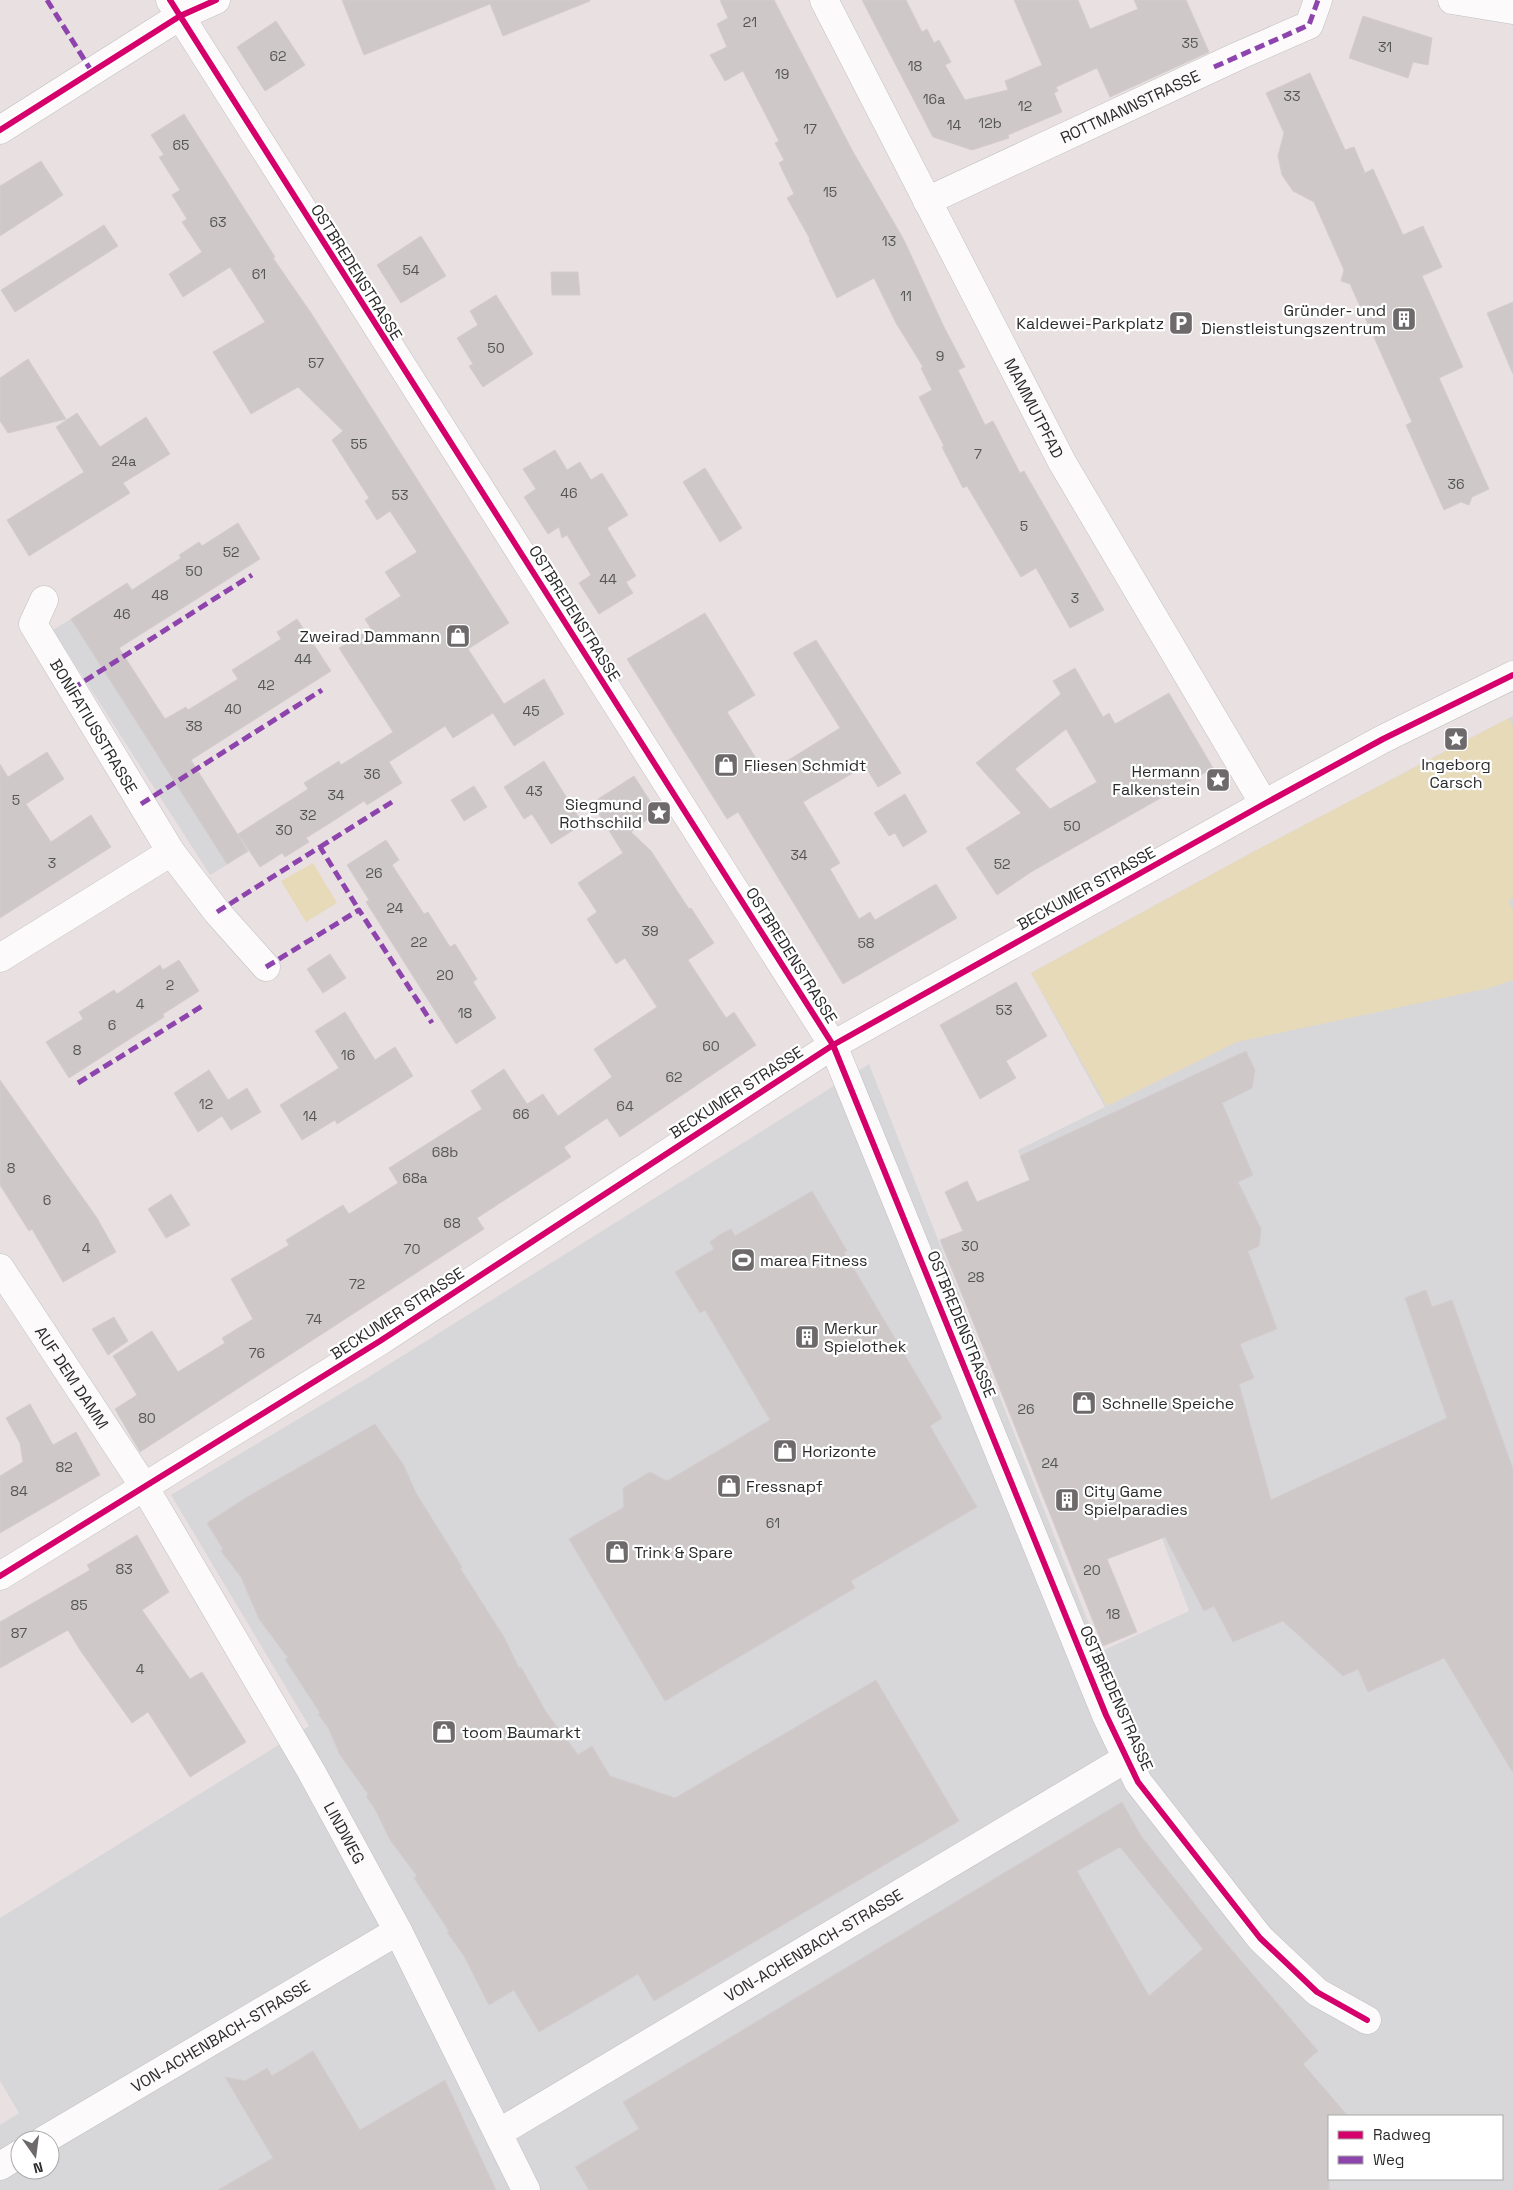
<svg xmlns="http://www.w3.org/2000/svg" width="1513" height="2190" font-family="'Space Grotesk',sans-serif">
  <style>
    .industrial { fill: #d7d6d9; fill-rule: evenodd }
    .green { fill: #e7dab9 }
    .building { fill: #cec8c9; stroke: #d4ccce; fill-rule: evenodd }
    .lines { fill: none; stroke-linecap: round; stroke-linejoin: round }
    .minor-casing { stroke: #c1c0c0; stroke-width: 29 }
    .tertiary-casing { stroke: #c1c0c0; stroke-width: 29 }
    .secondary-casing { stroke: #c1c0c0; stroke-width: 29 }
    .minor { stroke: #fcfafb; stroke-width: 28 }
    .tertiary { stroke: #fcfafb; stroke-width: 28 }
    .secondary { stroke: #fcfafb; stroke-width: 28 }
    .quiet { stroke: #8e44ad; stroke-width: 5; stroke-dasharray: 10 5; stroke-linecap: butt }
    .cycleway-casing { stroke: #fff; stroke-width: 9 }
    .cycleway { stroke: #d6006c; stroke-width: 6 }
    .labels { text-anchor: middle; stroke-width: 4.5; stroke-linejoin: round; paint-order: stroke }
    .number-label { font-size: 14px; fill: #565555 }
    .street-label { font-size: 16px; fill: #2b2b2b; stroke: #fff }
    .poi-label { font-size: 16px; fill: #2b2b2b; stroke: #fff; text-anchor: start }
  </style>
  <rect width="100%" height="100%" fill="#e9e0e2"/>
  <path class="industrial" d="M92,606L248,852L210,875L53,630Z
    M1513,716V2190H0V2125L19,2113L0,2081V1918L309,1726L171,1495L367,1378L869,1064L1100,1652L1189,1611L1018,1150L1105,1107L1031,973L1253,852ZM1329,2116H1502V2179H1329ZM20,2140H50V2170H20Z"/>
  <path class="green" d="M1509,718L1513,726V898L1508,901L1513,910V980L1490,988L1237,1042L1107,1106L1031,973L1253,852Z
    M313,863L337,903L306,922L281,881Z"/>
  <path class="building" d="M342,0H590V1L503,36L490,4L364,55Z
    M720,0H774L852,150L904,240L944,327L965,367L958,370L985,425L993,421L1020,473L1024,471L1104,610L1070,628L1036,568L1021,577L967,486L963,488L942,447L944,446L919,397L932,390L921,368L923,367L896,323L874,278L837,298L809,240L810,239L787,198L794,194L779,163L784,160L775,143L779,141L743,71L725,81L710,55L727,47L717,24L728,18Z
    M862,0H906L922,32L927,29L934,43L939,40L951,62L945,65L965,100L1008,90L1005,81L1042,65L1014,0H1078L1090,29L1138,9L1134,0H1186L1209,52L1110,97L1097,68L1056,87L1058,91L1054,93L1062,112L1008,135L1009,138L972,150L933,137Z
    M1363,16L1432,38L1428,65L1413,62L1408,78L1349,58Z
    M276,21L305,65L265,91L237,47Z
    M1310,73L1345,150L1354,147L1365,173L1373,169L1403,235L1423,226L1442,267L1422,276L1463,367L1439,378L1489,489L1472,497L1469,505L1461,502L1444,510L1406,425L1412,422L1350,284L1341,281L1344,270L1314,202L1293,191L1282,175L1278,156L1284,133L1266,93Z
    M184,114L275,257L273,258L311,313L509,623L468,649L504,704L544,679L564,714L514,746L493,713L453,738L445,726L389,762L402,783L367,805L364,801L330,823L306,838L309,842L285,857L282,853L260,867L238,834L308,789L304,783L339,761L341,765L393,732L339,648L371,629L365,619L401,596L385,572L417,552L390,511L377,520L365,501L369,498L332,440L343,431L298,387L251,414L213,352L265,322L230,267L183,297L169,274L202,252L182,222L187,219L172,195L180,190L159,157L164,155L151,135Z
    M41,161L63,195L0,236V186Z
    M104,225L118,246L15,312L1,290Z
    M421,236L446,276L401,303L377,265Z
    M551,272H578L580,295H552Z
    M496,295L533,354L483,387L469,366L473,364L457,338L478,325L470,311Z
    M1513,302V374L1487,313Z
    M28,359L66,419L8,433L0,421V378Z
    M77,413L100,447L146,417L170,454L123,483L130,493L29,556L7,520L84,472L56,427Z
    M555,450L567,470L580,462L591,480L602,473L628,515L607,528L636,576L626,582L633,593L599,614L579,583L591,575L567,535L562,538L559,527L548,534L524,497L536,489L523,469Z
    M705,468L742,528L720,542L683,482Z
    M238,523L260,559L119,648L165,719L186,707L188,710L238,679L232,670L281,639L277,632L297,619L331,671L191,760L248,851L227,864L71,619L127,583L132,590L181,558L179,555L199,542L202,546Z
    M705,613L755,695L727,712L766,774L840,728L793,653L816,640L901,773L878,787L865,766L803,802L840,863L830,869L859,919L870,912L875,920L936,884L957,918L843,984L738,812L727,819L627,659Z
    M1075,668L1103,717L1109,713L1115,724L1169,693L1213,768L1031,872L997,895L966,848L1021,813L976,763L1061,694L1053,681ZM1066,729L1097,782L1050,809L1015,769Z
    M47,752L64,779L26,804L51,842L91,815L111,847L0,918V764L8,777Z
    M544,761L583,824L551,844L532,814L524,819L504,787Z
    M634,776L657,812L631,832L651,851L689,909L691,908L714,943L688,960L726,1018L734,1012L756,1045L620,1137L607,1118L564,1147L571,1157L477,1218L484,1229L140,1452L115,1409L137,1395L113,1356L152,1331L178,1372L225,1343L222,1338L253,1319L231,1279L289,1245L286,1240L343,1205L349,1214L398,1183L389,1168L482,1109L471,1091L504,1069L527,1104L543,1094L558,1116L612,1077L594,1049L657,1007L625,958L616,964L587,919L597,912L578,883L623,853L592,803Z
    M474,786L487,807L464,821L451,800Z
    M905,794L927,832L903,847L895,833L889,836L874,813Z
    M386,840L399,860L392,865L424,914L428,912L450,947L455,944L477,979L473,982L496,1018L456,1044L366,902L369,900L347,865Z
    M330,954L346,978L323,993L307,969Z
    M179,960L199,991L163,1014L164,1017L69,1078L46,1042L83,1019L79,1012L114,990L117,994L160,965L163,970Z
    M1016,982L1047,1036L1006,1061L1016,1078L980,1099L940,1025Z
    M345,1012L375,1060L395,1047L413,1076L337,1124L335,1120L302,1140L280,1105L339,1068L315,1031Z
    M1246,1051L1255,1070L1252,1088L1222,1103L1253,1175L1238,1182L1261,1229L1259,1246L1248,1251L1277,1329L1240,1344L1254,1378L1239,1384L1271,1500L1447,1418L1405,1298L1426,1290L1432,1307L1452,1300L1513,1469V1773L1444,1658L1368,1692L1358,1669L1343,1676L1283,1621L1233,1642L1214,1606L1204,1611L1165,1537L1107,1559L1137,1632L1103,1646L940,1240L963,1231L945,1192L967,1181L977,1202L1030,1180L1020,1156Z
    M209,1070L228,1100L247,1088L261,1112L231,1130L222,1116L198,1132L174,1093Z
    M0,1080L97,1218L116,1252L63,1282L32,1229L29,1231L0,1185Z
    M812,1191L847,1251L844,1252L942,1418L930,1426L977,1507L851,1581L855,1588L665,1701L569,1539L624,1507L623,1488L650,1472L667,1481L770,1420L705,1310L700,1313L675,1272L714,1249L710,1242L719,1235L731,1229L735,1236Z
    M171,1194L190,1225L166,1238L148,1209Z
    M114,1317L128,1341L108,1355L92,1329Z
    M30,1404L53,1445L76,1432L100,1475L0,1533V1476L23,1462L20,1443L6,1418Z
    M375,1424L403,1464L416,1493L462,1567L460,1568L504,1637L519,1668L521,1667L546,1712L578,1755L592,1746L610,1776L675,1798L876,1680L959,1821L654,2001L638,1974L539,2032L514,1990L489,2005L464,1956L447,1932L449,1931L414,1878L417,1876L390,1840L375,1809L366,1796L368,1794L340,1755L329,1729L318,1714L320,1713L285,1659L288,1658L259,1619L241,1577L221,1551L223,1549L207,1523L247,1497Z
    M137,1535L169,1592L142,1610L190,1679L202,1672L246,1742L190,1777L148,1712L132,1723L80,1650L68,1630L0,1668V1622L90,1570L87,1565Z
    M1122,1802L1141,1836L1219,1935L1318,2051L1303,2064L1348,2116H1329V2190H589L575,2167L639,2129L623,2102ZM1120,1847L1203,1949L1149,1996L1077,1871Z
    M313,2051L360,2130L445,2080L496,2190H218L273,2158L225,2077L245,2081L267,2068L272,2076Z"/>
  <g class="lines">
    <defs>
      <g id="minor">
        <path d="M170,0L833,1045L1106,1715L1138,1782L1260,1938L1317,1992L1367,2020"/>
        <path id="s1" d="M824,0L1062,462L1264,804"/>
        <path d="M1452,0L1513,10"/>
        <path id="s2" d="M927,201L1238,56L1309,25L1318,0"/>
        <path d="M171,852L217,912L266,967"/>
        <path d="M0,958L171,852L33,624L44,600"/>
        <path id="s3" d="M0,1268L145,1488L311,1771L398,1931L526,2190"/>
        <path id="s4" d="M500,2132L1127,1758"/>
        <path id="s5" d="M44,2140L398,1931"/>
        <path d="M0,2166L20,2154"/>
      </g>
      <path id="tertiary" d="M0,1576L380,1341L833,1045L1264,804L1383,739L1513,675"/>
      <path id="secondary" d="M0,130L180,16L216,0"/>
    </defs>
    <use href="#minor" class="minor-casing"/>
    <use href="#tertiary" class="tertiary-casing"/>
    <use href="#secondary" class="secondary-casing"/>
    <use href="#minor" class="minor"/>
    <use href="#tertiary" class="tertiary"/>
    <use href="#secondary" class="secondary"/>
    <path class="quiet" d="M47,0L92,72
      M1214,67L1309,25L1318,0
      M72,689L252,575
      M141,804L322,690
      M320,847L392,802
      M217,912L320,847L359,910
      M266,967L359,910L432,1023
      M78,1083L204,1005"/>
    <defs>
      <path id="cycleway" d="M170,0L833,1045L1106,1715L1138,1782L1260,1938L1317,1992L1367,2020
        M0,130L180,16L216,0
        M0,1576L380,1341L833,1045L1264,804L1383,739L1513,675"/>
    </defs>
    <use href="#cycleway" class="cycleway-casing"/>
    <use href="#cycleway" class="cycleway"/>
  </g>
  <defs>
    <symbol id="building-square" viewBox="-11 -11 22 22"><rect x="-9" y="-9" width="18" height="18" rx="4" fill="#6e6a6b" stroke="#fff"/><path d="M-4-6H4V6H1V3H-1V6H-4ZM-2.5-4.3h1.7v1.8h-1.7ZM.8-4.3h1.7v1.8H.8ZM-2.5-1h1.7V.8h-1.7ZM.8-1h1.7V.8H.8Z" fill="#fff"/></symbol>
    <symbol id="parking-square" viewBox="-11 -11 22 22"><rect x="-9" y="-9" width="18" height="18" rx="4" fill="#6e6a6b" stroke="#fff"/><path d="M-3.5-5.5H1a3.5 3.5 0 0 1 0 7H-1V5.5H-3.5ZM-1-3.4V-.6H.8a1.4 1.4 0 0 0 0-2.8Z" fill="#fff"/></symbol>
    <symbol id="shop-square" viewBox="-11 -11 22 22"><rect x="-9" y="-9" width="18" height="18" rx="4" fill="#6e6a6b" stroke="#fff"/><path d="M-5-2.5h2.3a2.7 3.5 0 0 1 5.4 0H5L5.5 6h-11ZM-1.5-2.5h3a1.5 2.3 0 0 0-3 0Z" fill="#fff"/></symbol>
    <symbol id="sight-square" viewBox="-11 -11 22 22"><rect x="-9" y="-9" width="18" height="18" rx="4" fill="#6e6a6b" stroke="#fff"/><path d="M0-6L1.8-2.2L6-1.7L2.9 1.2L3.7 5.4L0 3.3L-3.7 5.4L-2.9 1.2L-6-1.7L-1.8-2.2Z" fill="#fff"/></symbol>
    <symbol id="stadium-square" viewBox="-11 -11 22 22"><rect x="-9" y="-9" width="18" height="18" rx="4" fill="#6e6a6b" stroke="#fff"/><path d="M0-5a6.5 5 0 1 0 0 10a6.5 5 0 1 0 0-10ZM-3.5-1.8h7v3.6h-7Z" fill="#fff"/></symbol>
  </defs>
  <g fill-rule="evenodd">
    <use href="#building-square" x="1390" y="305" width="28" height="28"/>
    <use href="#parking-square" x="1167" y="309" width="28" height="28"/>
    <use href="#shop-square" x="444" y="622" width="28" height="28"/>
    <use href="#sight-square" x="1442" y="725" width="28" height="28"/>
    <use href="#shop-square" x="712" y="751" width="28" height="28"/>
    <use href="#sight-square" x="1204" y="766" width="28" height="28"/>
    <use href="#sight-square" x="645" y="799" width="28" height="28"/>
    <use href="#stadium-square" x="729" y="1246" width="28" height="28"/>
    <use href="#building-square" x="793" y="1323" width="28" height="28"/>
    <use href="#shop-square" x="1070" y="1389" width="28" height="28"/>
    <use href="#shop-square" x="771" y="1437" width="28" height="28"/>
    <use href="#shop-square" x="715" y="1472" width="28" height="28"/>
    <use href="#building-square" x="1053" y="1486" width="28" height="28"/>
    <use href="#shop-square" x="603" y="1538" width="28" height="28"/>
    <use href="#shop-square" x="430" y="1718" width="28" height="28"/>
  </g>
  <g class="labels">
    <g class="number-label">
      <text x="750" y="27">21</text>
      <text x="1190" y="48">35</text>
      <text x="1385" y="52">31</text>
      <text x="278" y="61">62</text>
      <text x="915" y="71">18</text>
      <text x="782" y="79">19</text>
      <text x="1292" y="101">33</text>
      <text x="934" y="104">16a</text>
      <text x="1025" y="111">12</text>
      <text x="990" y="128">12b</text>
      <text x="954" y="130">14</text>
      <text x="810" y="134">17</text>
      <text x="181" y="150">65</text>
      <text x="830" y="197">15</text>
      <text x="218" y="227">63</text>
      <text x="889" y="246">13</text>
      <text x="411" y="275">54</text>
      <text x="259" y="279">61</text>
      <text x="906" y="301">11</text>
      <text x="496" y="353">50</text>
      <text x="940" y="361">9</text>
      <text x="316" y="368">57</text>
      <text x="359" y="449">55</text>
      <text x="978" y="459">7</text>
      <text x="124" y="466">24a</text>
      <text x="1456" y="489">36</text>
      <text x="569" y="498">46</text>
      <text x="400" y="500">53</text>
      <text x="1024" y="531">5</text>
      <text x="231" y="557">52</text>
      <text x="194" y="576">50</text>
      <text x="608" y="584">44</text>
      <text x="160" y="600">48</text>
      <text x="1075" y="603">3</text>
      <text x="122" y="619">46</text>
      <text x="303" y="664">44</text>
      <text x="266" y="690">42</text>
      <text x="233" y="714">40</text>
      <text x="531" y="716">45</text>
      <text x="194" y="731">38</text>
      <text x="372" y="779">36</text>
      <text x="534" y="796">43</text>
      <text x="336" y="800">34</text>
      <text x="16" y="805">5</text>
      <text x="308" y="820">32</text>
      <text x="1072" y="831">50</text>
      <text x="284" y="835">30</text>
      <text x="799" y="860">34</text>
      <text x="52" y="868">3</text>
      <text x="1002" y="869">52</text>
      <text x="374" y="878">26</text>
      <text x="395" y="913">24</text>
      <text x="650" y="936">39</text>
      <text x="419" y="947">22</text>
      <text x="866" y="948">58</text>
      <text x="445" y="980">20</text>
      <text x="170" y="990">2</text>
      <text x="140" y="1009">4</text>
      <text x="1004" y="1015">53</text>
      <text x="465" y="1018">18</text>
      <text x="112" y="1030">6</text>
      <text x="711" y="1051">60</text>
      <text x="77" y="1055">8</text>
      <text x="348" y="1060">16</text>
      <text x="674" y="1082">62</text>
      <text x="206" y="1109">12</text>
      <text x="625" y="1111">64</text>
      <text x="521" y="1119">66</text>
      <text x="310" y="1121">14</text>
      <text x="445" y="1157">68b</text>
      <text x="11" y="1173">8</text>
      <text x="415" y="1183">68a</text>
      <text x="47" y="1205">6</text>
      <text x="452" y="1228">68</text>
      <text x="970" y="1251">30</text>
      <text x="86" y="1253">4</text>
      <text x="412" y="1254">70</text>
      <text x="976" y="1282">28</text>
      <text x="357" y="1289">72</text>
      <text x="314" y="1324">74</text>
      <text x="257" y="1358">76</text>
      <text x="1026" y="1414">26</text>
      <text x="147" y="1423">80</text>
      <text x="1050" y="1468">24</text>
      <text x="64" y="1472">82</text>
      <text x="19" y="1496">84</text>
      <text x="773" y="1528">61</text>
      <text x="124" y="1574">83</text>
      <text x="1092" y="1575">20</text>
      <text x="79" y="1610">85</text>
      <text x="1113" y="1619">18</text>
      <text x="19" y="1638">87</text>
      <text x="140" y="1674">4</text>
    </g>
    <g class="street-label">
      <text dy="6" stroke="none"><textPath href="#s2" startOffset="224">ROTTMANNSTRASSE</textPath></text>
      <text transform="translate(357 272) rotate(58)" y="6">OSTBREDENSTRASSE</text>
      <text dy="6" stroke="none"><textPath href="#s1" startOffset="459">MAMMUTPFAD</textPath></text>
      <text transform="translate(575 613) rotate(58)" y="6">OSTBREDENSTRASSE</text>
      <text transform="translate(94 726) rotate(59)" y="6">BONIFATIUSSTRASSE</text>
      <text transform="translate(1086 888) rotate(-29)" y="6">BECKUMER STRASSE</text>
      <text transform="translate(792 955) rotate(58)" y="6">OSTBREDENSTRASSE</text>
      <text transform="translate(736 1092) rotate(-33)" y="6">BECKUMER STRASSE</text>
      <text transform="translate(397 1313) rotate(-33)" y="6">BECKUMER STRASSE</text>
      <text transform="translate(962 1324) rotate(68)" y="6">OSTBREDENSTRASSE</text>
      <text dy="6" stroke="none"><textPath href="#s3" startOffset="131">AUF DEM DAMM</textPath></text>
      <text transform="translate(1117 1698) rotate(66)" y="6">OSTBREDENSTRASSE</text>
      <text dy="6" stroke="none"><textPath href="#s3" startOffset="662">LINDWEG</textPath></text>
      <text dy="6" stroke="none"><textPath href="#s4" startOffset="365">VON-ACHENBACH-STRASSE</textPath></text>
      <text dy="6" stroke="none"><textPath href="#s5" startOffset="205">VON-ACHENBACH-STRASSE</textPath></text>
    </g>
    <g class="poi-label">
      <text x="1386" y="316" text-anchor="end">Gründer- und<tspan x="1386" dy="18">Dienstleistungszentrum</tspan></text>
      <text x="1164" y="329" text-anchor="end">Kaldewei-Parkplatz</text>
      <text x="440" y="642" text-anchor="end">Zweirad Dammann</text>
      <text x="1456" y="770" text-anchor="middle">Ingeborg<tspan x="1456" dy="18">Carsch</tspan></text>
      <text x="744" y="771">Fliesen Schmidt</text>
      <text x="1200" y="777" text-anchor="end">Hermann<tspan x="1200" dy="18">Falkenstein</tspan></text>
      <text x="642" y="810" text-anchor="end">Siegmund<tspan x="642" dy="18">Rothschild</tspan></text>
      <text x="760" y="1266">marea Fitness</text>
      <text x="824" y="1334">Merkur<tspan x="824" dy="18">Spielothek</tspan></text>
      <text x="1102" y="1409">Schnelle Speiche</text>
      <text x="802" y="1457">Horizonte</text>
      <text x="746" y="1492">Fressnapf</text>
      <text x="1084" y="1497">City Game<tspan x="1084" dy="18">Spielparadies</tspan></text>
      <text x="634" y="1558">Trink &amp; Spare</text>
      <text x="462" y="1738">toom Baumarkt</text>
    </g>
  </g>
  <rect x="1328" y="2115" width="175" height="65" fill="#ffffff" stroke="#aaaaaa"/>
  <rect x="1338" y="2131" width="25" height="8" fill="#d6006c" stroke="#aaaaaa"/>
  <text x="1373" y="2140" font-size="15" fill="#2b2b2b">Radweg</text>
  <rect x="1338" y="2156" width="25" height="8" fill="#8e44ad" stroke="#aaaaaa"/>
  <text x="1373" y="2165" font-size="15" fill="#2b2b2b">Weg</text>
  <g transform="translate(35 2155) rotate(166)"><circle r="24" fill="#ffffff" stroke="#aaaaaa"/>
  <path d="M0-4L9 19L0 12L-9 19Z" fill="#6e6a6b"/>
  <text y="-8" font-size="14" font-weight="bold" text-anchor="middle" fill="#2b2b2b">N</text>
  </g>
</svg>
